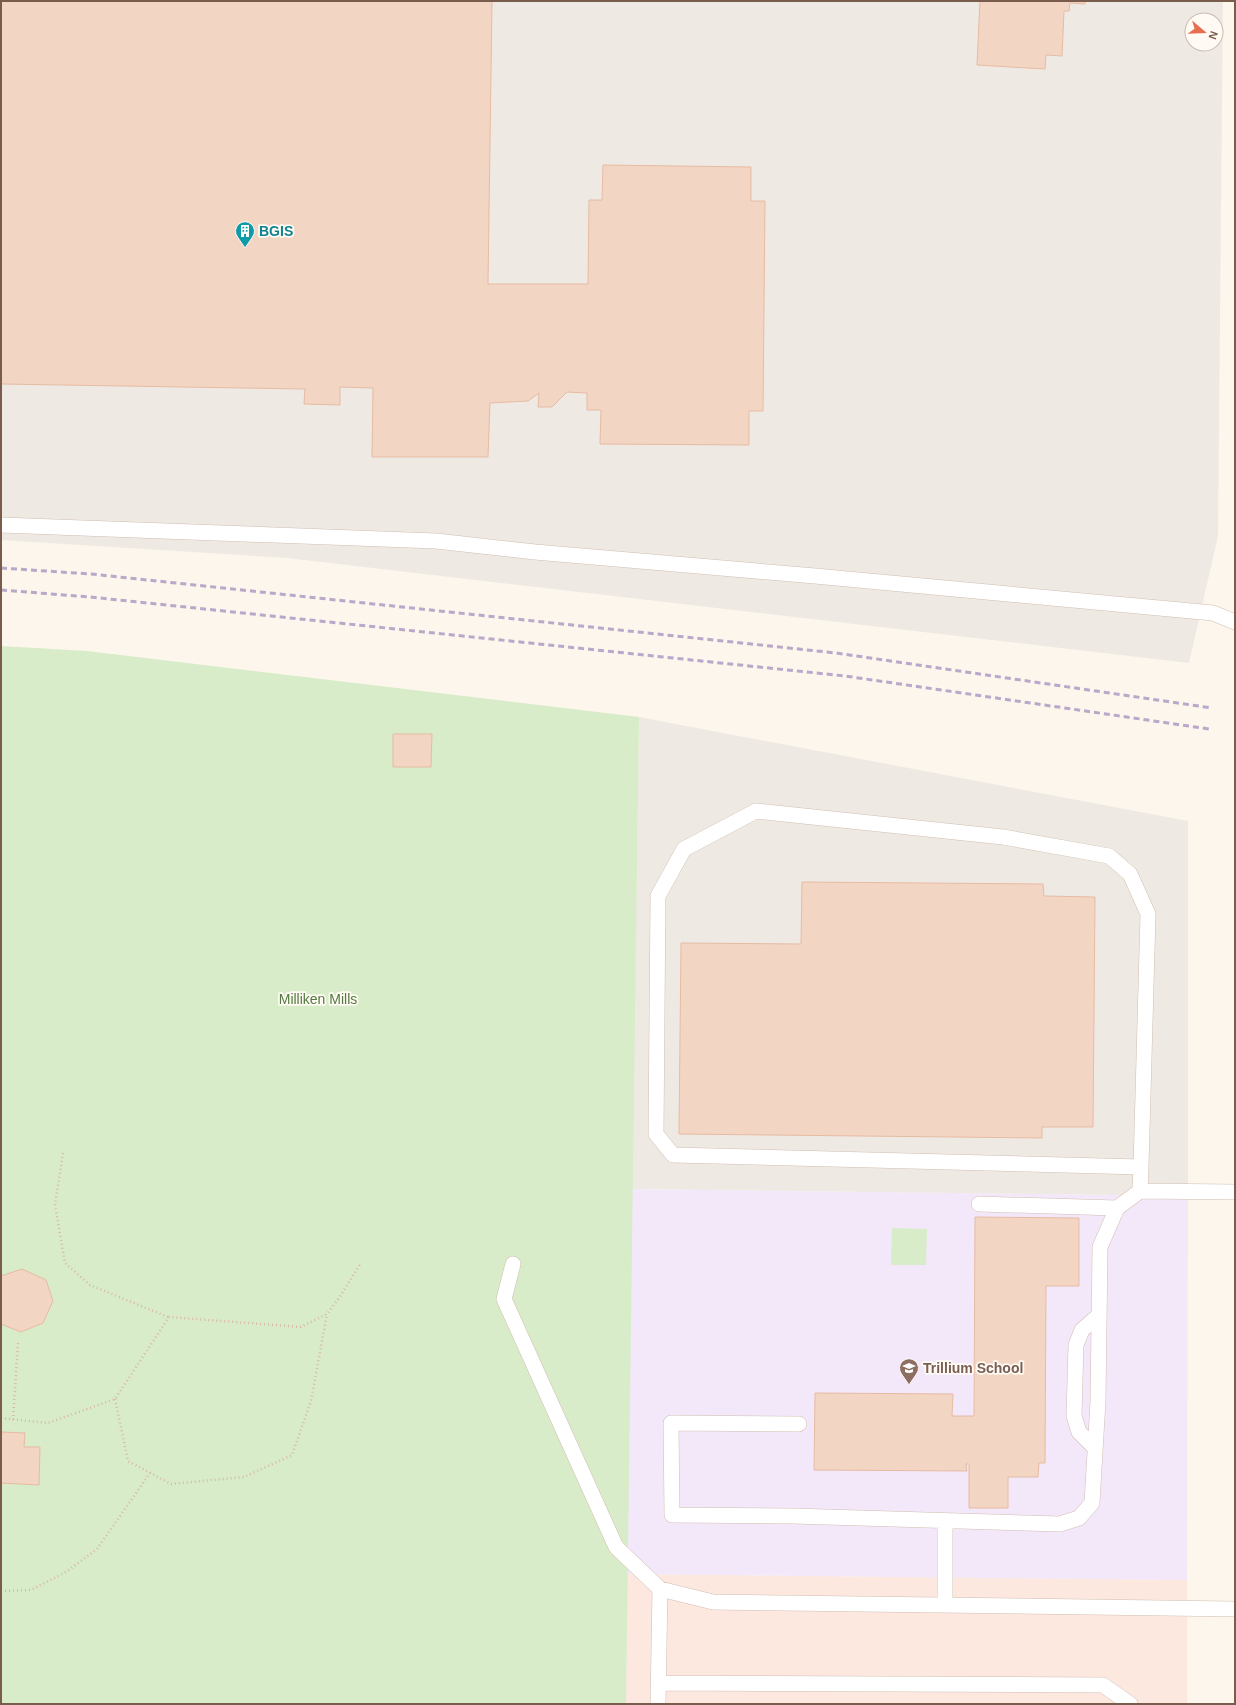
<svg xmlns="http://www.w3.org/2000/svg" width="1236" height="1705" font-family="Helvetica,sans-serif">
  <style>
    .commercial { fill: #fde8e0 }
    .industrial { fill: #efe9e4; fill-rule: evenodd }
    .education { fill: #f3e8fa }
    .green { fill: #d8ecc9 }
    .building { fill: #f3d5c3; stroke: #e6bba3 }
    .lines { fill: none; stroke-linecap: round; stroke-linejoin: round }
    .lane-casing { stroke: #d1beb0; stroke-width: 16 }
    .path { stroke: #d9b8a5; stroke-width: 2.5; stroke-dasharray: 1 3; stroke-linecap: butt }
    .lane { stroke: #fff; stroke-width: 15 }
    .rail { stroke: #b9a8c9; stroke-width: 3; stroke-dasharray: 6 4; stroke-linecap: butt }
    .labels { text-anchor: middle; stroke-width: 3.5; stroke-linejoin: round; paint-order: stroke }
    .culture-label { font-size: 14px; font-weight: bold; fill: #0d838f; stroke: #fffaf3; text-anchor: start }
    .park-label { font-size: 14px; fill: #537a41; stroke: #fffaf3 }
    .education-label { font-size: 14px; font-weight: bold; fill: #785e54; stroke: #fffaf3; text-anchor: start }
  </style>
  <rect width="100%" height="100%" fill="#fdf6ec"/>
  <path class="commercial" d="M627,1574L1187,1580V1704H626Z"/>
  <path class="industrial" d="M1,1H1223L1218,536L1189,663L287,558L1,540ZM1192,20H1216V44H1192Z
    M639,717L1188,821V1196L632,1189Z"/>
  <path class="education" d="M632,1189L1188,1196L1187,1580L627,1574Z"/>
  <path class="green" d="M1,646L87,651L639,717L626,1704H1Z
    M892,1228L927,1229L926,1265H891Z"/>
  <path class="building" d="M1,1H492L488,284H588L589,200H602L603,165L751,167V201H765L763,411H749V445L600,444L601,410H587V393L567,392L552,407H538L539,393L528,401L490,403L488,457H372L373,388L340,387V405L304,404L305,389L1,384Z
    M980,1H1085V4L1070,3L1069,11H1064L1062,56L1046,55L1045,69L977,65Z
    M393,734H432L431,767H393Z
    M802,882L1043,884L1044,896L1095,897L1093,1127H1042V1138L679,1134L681,943L801,944Z
    M975,1217L1079,1218V1286H1046L1045,1463H1039L1038,1477H1008V1508H969V1464H966L967,1471L814,1470L815,1393L953,1394L952,1416H974Z
    M22,1269L46,1280L53,1301L43,1323L21,1332L1,1324V1276Z
    M1,1432L25,1433L24,1447H40L39,1485L1,1483Z"/>
  <g class="lines">
    <defs>
      <path id="lane" d="M1,525L436,541L535,552L815,576L1213,613L1235,622
        M1141,1167L673,1155L656,1134L658,896L684,849L756,811L1003,837L1109,856L1130,874L1148,914L1141,1167L1140,1191L1235,1192
        M979,1204L1117,1208
        M513,1264L504,1299L616,1547L660,1589L713,1602L1235,1609
        M799,1424L671,1423L672,1515L793,1516L1060,1524L1079,1518L1092,1503L1098,1401L1100,1247L1117,1208L1140,1191
        M1095,1448L1079,1432L1074,1416L1076,1345L1082,1330L1099,1315
        M945,1605V1520
        M658,1683L1103,1685L1130,1704
        M658,1704L660,1589"/>
    </defs>
    <use href="#lane" class="lane-casing"/>
    <path class="path" d="M63,1153L55,1205L65,1263L90,1285L168,1317
      M115,1399L128,1461L171,1484L244,1477L292,1455L311,1401L327,1314
      M1,1418L48,1423L115,1399L169,1317L301,1327L327,1314L339,1298L361,1263
      M13,1420L18,1343
      M1,1591L31,1590L66,1572L97,1549L150,1473"/>
    <use href="#lane" class="lane"/>
    <path class="rail" d="M1,568L91,574L836,653L1212,708
      M1,590L90,597L845,676L1209,729"/>
  </g>
  <defs>
    <symbol id="building-pin" viewBox="-11 -11 22 30"><path d="M0 17L-7.5 6A9.5 9.5 0 1 1 7.5 6Z" fill="#0f9aa8" stroke="#fffaf3"/><path d="M-4-6H4V6H1V3H-1V6H-4ZM-2.5-4.3h1.7v1.8h-1.7ZM.8-4.3h1.7v1.8H.8ZM-2.5-1h1.7V.8h-1.7ZM.8-1h1.7V.8H.8Z" fill="#fff"/></symbol>
    <symbol id="school-pin" viewBox="-11 -11 22 30"><path d="M0 17L-7.5 6A9.5 9.5 0 1 1 7.5 6Z" fill="#8d6e63" stroke="#fffaf3"/><path d="M0-5L7-2L0 1L-7-2ZM-4 1L0 2.5L4 1V4Q0 6-4 4Z" fill="#fff"/></symbol>
  </defs>
  <g fill-rule="evenodd">
    <use href="#building-pin" x="234" y="220" width="22" height="30"/>
    <use href="#school-pin" x="898" y="1357" width="22" height="30"/>
  </g>
  <g class="labels">
    <g class="culture-label">
      <text x="259" y="236">BGIS</text>
    </g>
    <g class="park-label">
      <text x="318" y="1004">Milliken Mills</text>
    </g>
    <g class="education-label">
      <text x="923" y="1373">Trillium School</text>
    </g>
  </g>
  <rect width="1236" height="1705" fill="none" stroke="#7a5c4d" stroke-width="4"/>
  <g transform="translate(1204 32) rotate(109)"><circle r="19" fill="#fffaf3" stroke="#cabbb1"/>
  <path d="M0-3L7 15L0 10L-7 15Z" fill="#e76f51"/>
  <text y="-6" font-size="11" font-weight="bold" text-anchor="middle" fill="#7a5c4d">N</text>
  </g>
</svg>
